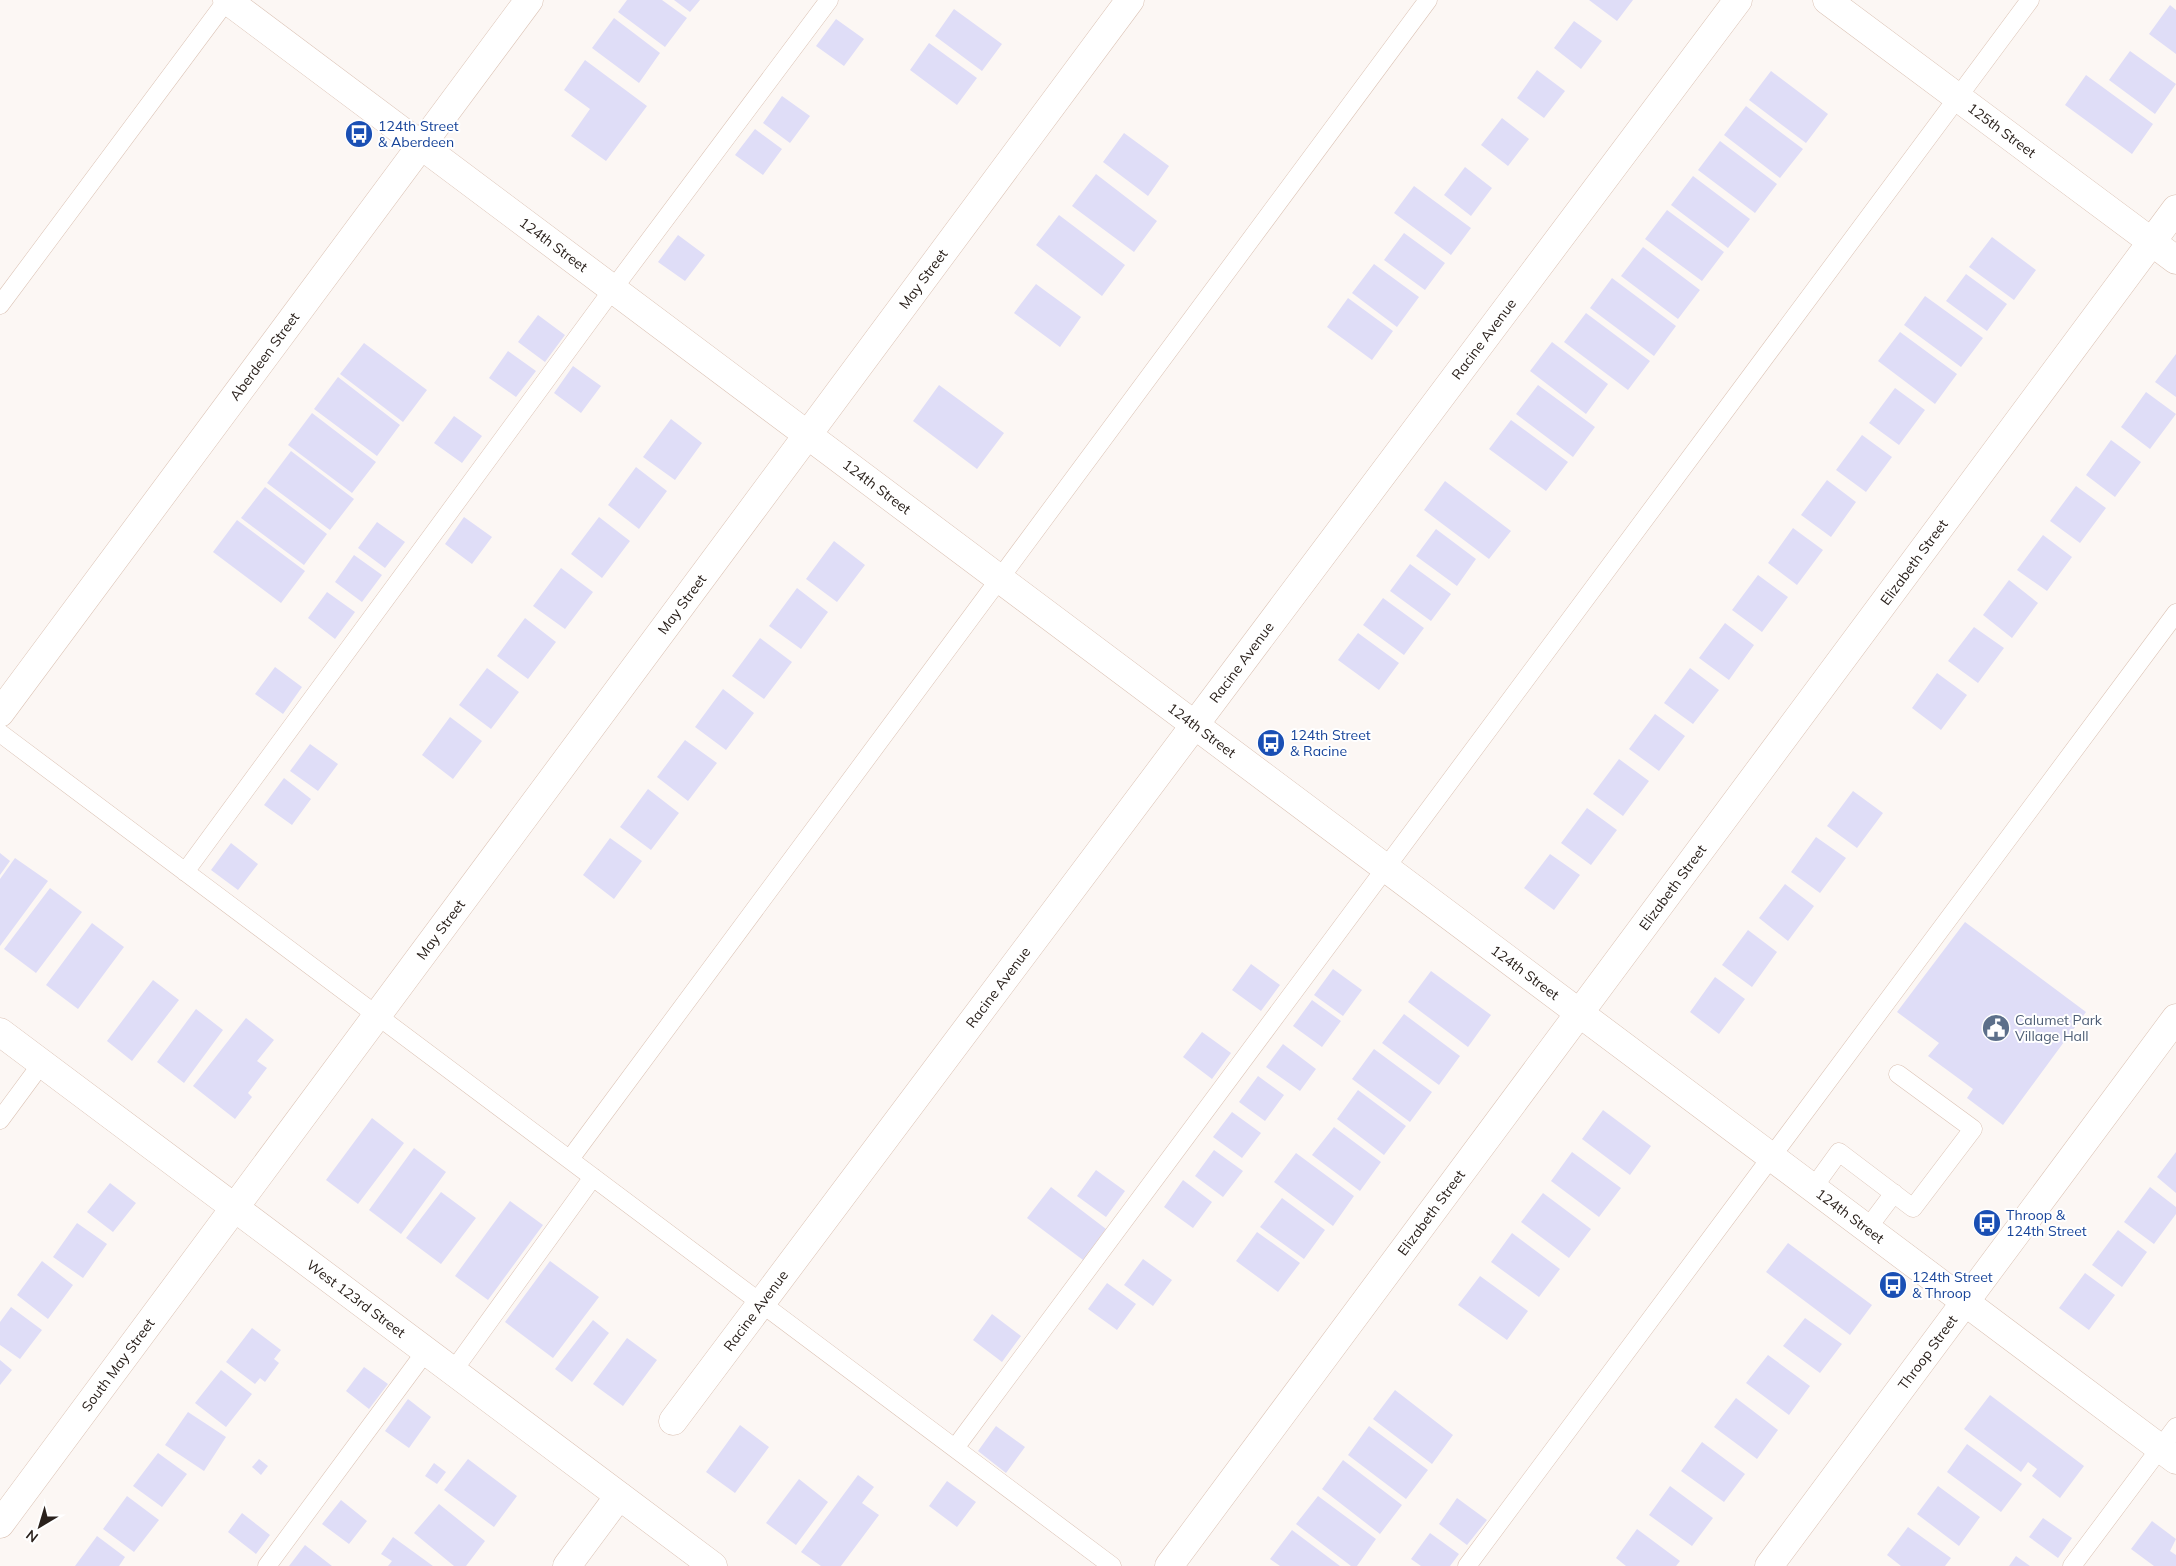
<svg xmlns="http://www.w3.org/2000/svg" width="2176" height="1566" font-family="Mulish,sans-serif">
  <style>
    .building { fill: #dfddf7 }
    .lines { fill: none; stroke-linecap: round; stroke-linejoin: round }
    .lane-casing { stroke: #dbc2b4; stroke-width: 19 }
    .street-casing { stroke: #dbc2b4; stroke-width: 29 }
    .lane { stroke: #fff; stroke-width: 18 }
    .street { stroke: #fff; stroke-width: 28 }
    .labels { text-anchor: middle; stroke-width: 4; stroke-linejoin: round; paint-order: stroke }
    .transit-label { font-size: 14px; fill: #164399; stroke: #fff; text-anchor: start }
    .street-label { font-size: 14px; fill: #2a211c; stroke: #fff }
    .service-label { font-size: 14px; fill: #4e5e75; stroke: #fff; text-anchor: start }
  </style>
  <rect width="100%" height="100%" fill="#fcf7f4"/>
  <path class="building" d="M627,0H662L687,18L665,47L618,12Z
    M674,0H700L690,12Z
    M1589,0H1633L1617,21Z
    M2170,5L2176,10V54L2149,34Z
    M954,9L1002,44L982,71L935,36Z
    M614,18L660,53L639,83L592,48Z
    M836,19L864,39L844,66L816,46Z
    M1574,21L1602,41L1581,69L1554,48Z
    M929,43L977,78L957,105L910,70Z
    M2130,51L2176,84L2155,114L2109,80Z
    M585,60L647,106L606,161L571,136L590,109L564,90Z
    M1537,70L1565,91L1544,118L1517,98Z
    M1771,71L1828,114L1806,143L1749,100Z
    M2086,75L2153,124L2132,154L2065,105Z
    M782,96L810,116L790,143L763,123Z
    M1746,106L1803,149L1780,178L1724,135Z
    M1502,118L1529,139L1508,166L1481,145Z
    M755,129L782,149L763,175L735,155Z
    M1124,133L1169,166L1148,196L1103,162Z
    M1720,141L1777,184L1755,213L1698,170Z
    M1465,167L1492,188L1471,216L1444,195Z
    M1096,174L1157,221L1134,252L1072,206Z
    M1693,176L1750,219L1728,248L1671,205Z
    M1414,186L1471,228L1451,255L1394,213Z
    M1667,210L1724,252L1702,281L1645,239Z
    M1059,215L1125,265L1102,296L1036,245Z
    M1404,233L1445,263L1425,290L1384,260Z
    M678,235L705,255L685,281L658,262Z
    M1992,237L2036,270L2014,300L1969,267Z
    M1643,247L1700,290L1678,319L1621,276Z
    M1374,264L1419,297L1397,327L1352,293Z
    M1966,274L2007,304L1987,331L1946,301Z
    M1612,278L1676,326L1654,356L1590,308Z
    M1036,284L1081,317L1060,347L1014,313Z
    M1925,296L1983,338L1961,367L1904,325Z
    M1348,298L1393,331L1372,360L1327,327Z
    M1586,313L1650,361L1628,390L1564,342Z
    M538,315L565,335L545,362L518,342Z
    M1900,332L1957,374L1935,404L1878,361Z
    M1552,342L1608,384L1586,414L1530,371Z
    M364,343L427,390L403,422L340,374Z
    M508,351L536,371L516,397L489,378Z
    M2176,354V397L2155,382Z
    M573,366L601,386L581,413L554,393Z
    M338,377L400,425L377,456L314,409Z
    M939,385L1004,433L977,469L913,421Z
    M1538,385L1595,427L1573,457L1516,414Z
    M1895,388L1925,410L1899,445L1869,423Z
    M2146,392L2176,414L2150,449L2121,427Z
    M312,413L376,462L352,493L288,445Z
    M454,416L482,436L462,463L434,443Z
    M671,419L702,443L675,480L643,457Z
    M1511,420L1568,462L1546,491L1489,449Z
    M1862,435L1892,457L1866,492L1836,470Z
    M2111,440L2141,462L2115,497L2086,475Z
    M291,451L354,499L330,530L267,483Z
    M636,467L667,491L639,529L608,505Z
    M1827,480L1856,502L1831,537L1801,515Z
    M1445,481L1511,531L1489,559L1424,510Z
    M2076,486L2106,508L2080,543L2050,521Z
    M265,487L327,534L304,565L241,518Z
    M464,517L492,537L472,564L445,544Z
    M599,517L630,541L602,578L571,554Z
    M237,520L305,571L281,603L213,552Z
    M377,522L405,542L385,568L358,548Z
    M1793,528L1823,550L1797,585L1768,563Z
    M1436,529L1476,559L1457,586L1416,556Z
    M2043,535L2072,557L2047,591L2017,570Z
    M834,541L865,565L837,602L806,579Z
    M354,555L382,575L362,602L335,582Z
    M1410,564L1451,594L1431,621L1390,591Z
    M561,568L593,592L565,629L533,606Z
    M1758,575L1788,597L1762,632L1732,610Z
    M2009,580L2038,603L2012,638L1983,615Z
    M797,588L828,612L801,649L769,626Z
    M327,592L355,612L335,639L308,618Z
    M1383,598L1424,628L1404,655L1363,625Z
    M525,618L556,642L528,679L497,656Z
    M1725,623L1754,645L1729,680L1699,658Z
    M1974,627L2004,648L1978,683L1948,661Z
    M1358,633L1399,663L1379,690L1338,660Z
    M760,638L792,662L764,699L732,676Z
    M275,667L302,687L283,714L255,694Z
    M487,668L519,692L491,729L459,705Z
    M1690,668L1719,690L1693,724L1664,703Z
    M1937,673L1967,695L1941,730L1912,708Z
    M723,689L754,713L726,750L695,727Z
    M1655,714L1685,736L1659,771L1629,749Z
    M450,717L482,741L453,779L422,755Z
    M685,740L717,763L688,801L657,777Z
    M310,744L338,764L318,791L290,771Z
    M1619,759L1649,781L1623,816L1593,794Z
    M284,778L311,799L292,825L264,805Z
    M648,789L679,813L651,850L620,827Z
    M1853,791L1883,813L1857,848L1827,826Z
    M1587,808L1617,830L1591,865L1561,843Z
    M1816,837L1846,858L1820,893L1791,872Z
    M610,838L642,861L614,899L583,875Z
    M231,843L258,864L238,890L211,870Z
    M0,853L10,861L0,875Z
    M1550,854L1580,875L1554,910L1524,888Z
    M15,858L48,881L0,946V879Z
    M1785,884L1814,906L1788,941L1759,918Z
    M50,888L82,912L36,973L4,949Z
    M1965,922L2086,1012L2003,1125L1967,1098L1973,1089L1928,1056L1939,1043L1897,1012Z
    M92,923L124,947L78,1009L46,985Z
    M1748,930L1777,952L1752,987L1722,965Z
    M1251,964L1280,985L1261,1011L1232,990Z
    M1333,969L1362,990L1343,1016L1314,995Z
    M1431,971L1491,1015L1468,1047L1408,1002Z
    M1715,977L1745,999L1719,1034L1690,1012Z
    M153,980L179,1000L132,1061L107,1041Z
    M1312,1000L1341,1021L1322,1047L1293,1026Z
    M196,1009L223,1030L184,1083L157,1062Z
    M1404,1014L1460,1056L1439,1085L1382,1043Z
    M246,1018L274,1040L257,1061L267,1068L248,1093L252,1097L235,1119L193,1086Z
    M1202,1032L1231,1053L1212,1079L1183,1057Z
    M1283,1044L1316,1069L1300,1091L1266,1067Z
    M1374,1049L1432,1092L1410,1122L1352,1079Z
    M1258,1076L1284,1095L1265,1121L1239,1102Z
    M1358,1090L1406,1126L1384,1155L1337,1119Z
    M1603,1110L1651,1146L1630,1175L1582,1139Z
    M1232,1112L1261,1133L1242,1158L1213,1137Z
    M372,1118L404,1143L358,1204L326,1180Z
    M1334,1127L1381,1162L1360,1191L1312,1155Z
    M414,1148L446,1172L401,1234L369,1210Z
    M1214,1150L1243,1171L1223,1197L1195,1176Z
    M1572,1152L1621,1188L1599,1217L1551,1181Z
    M2176,1152V1193L2157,1177Z
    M1296,1153L1354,1196L1333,1226L1274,1182Z
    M1096,1170L1125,1191L1106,1217L1077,1196Z
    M1183,1180L1212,1202L1193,1228L1164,1207Z
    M110,1183L136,1203L113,1232L87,1212Z
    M1051,1187L1106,1229L1083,1260L1027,1218Z
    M2150,1187L2176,1207V1214L2154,1244L2124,1222Z
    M441,1192L476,1218L441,1264L406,1238Z
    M1543,1193L1591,1229L1569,1258L1521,1222Z
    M1282,1198L1325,1230L1304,1259L1260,1227Z
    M510,1201L543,1225L488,1300L455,1276Z
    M77,1223L107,1244L83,1278L53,1257Z
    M2118,1230L2147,1252L2122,1287L2092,1265Z
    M1257,1232L1300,1263L1278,1292L1236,1261Z
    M1512,1233L1560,1269L1539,1297L1491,1262Z
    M1788,1243L1872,1305L1850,1335L1766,1272Z
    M1143,1259L1172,1280L1153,1306L1124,1285Z
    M42,1261L73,1285L48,1319L17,1295Z
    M550,1261L599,1297L553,1358L505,1322Z
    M2085,1273L2115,1295L2089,1330L2059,1308Z
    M1480,1276L1528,1311L1507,1340L1458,1305Z
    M1107,1283L1136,1304L1117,1330L1088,1309Z
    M11,1307L42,1330L20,1359L0,1345V1322Z
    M992,1314L1021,1336L1002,1362L973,1340Z
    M1805,1318L1842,1344L1820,1373L1783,1346Z
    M593,1320L609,1333L572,1382L555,1369Z
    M252,1328L281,1350L274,1359L279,1363L265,1382L260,1378L255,1384L226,1362Z
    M627,1338L657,1360L623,1406L593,1384Z
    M1768,1355L1810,1386L1789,1415L1746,1383Z
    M0,1360L12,1370L0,1385Z
    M364,1367L388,1384L369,1409L346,1391Z
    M221,1370L252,1394L226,1427L195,1403Z
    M1395,1390L1453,1435L1432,1464L1373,1419Z
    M1990,1395L2084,1466L2060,1498L2032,1476L2037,1469L2028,1462L2021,1472L1964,1429Z
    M1736,1398L1778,1430L1757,1459L1714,1427Z
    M408,1399L431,1417L409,1448L385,1431Z
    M188,1412L226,1437L204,1471L165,1445Z
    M740,1425L769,1447L735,1493L706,1472Z
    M996,1426L1025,1447L1006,1473L978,1451Z
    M1369,1426L1428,1470L1406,1499L1348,1455Z
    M1702,1442L1745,1474L1724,1502L1681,1471Z
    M1967,1444L2022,1484L2001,1512L1947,1472Z
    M158,1453L187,1474L162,1507L133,1486Z
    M259,1459L268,1466L261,1475L252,1467Z
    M468,1459L517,1496L494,1527L444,1490Z
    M1343,1460L1402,1505L1380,1534L1322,1489Z
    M434,1463L446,1472L437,1484L425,1476Z
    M858,1475L874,1487L862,1503L879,1515L841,1566H821L801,1552Z
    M799,1479L828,1502L796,1545L766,1523Z
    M947,1481L976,1502L957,1527L929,1506Z
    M1670,1486L1713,1518L1692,1546L1649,1515Z
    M1938,1486L1980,1517L1959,1546L1917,1514Z
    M127,1496L159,1520L134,1552L103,1529Z
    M1318,1496L1376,1539L1357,1566H1351L1296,1524Z
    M1457,1498L1487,1520L1467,1545L1439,1524Z
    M341,1500L367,1521L349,1544L322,1524Z
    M439,1504L485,1541L466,1566H454L414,1533Z
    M242,1513L270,1535L256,1554L228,1532Z
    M2043,1518L2072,1538L2058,1558L2029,1537Z
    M2152,1521L2176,1539L2170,1551L2176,1555V1566H2154L2131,1549Z
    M1908,1527L1951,1558L1945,1566H1901L1887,1555Z
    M1637,1529L1680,1561L1676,1566H1626L1616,1558Z
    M1292,1530L1340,1566H1280L1270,1559Z
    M1430,1533L1459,1554L1450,1566H1421L1411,1559Z
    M97,1536L125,1557L119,1566H75Z
    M393,1537L433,1566H388L392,1561L381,1554Z
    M305,1545L332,1566H289Z
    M2016,1556L2030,1566H2009Z"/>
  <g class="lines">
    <defs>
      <path id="lane" d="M0,305L227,0
        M0,733L1112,1566
        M185,872L613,289L829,0
        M0,1120L42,1063
        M570,1159L1428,0
        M1813,1188L1839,1152L1913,1208L1973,1129L1898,1074
        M1867,1229L1894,1193
        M453,1371L593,1177
        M955,1448L2030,0
        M267,1566L426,1351
        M1467,1566L2176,613
        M2072,1566L2176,1427"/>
      <g id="street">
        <path id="s1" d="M227,0L2176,1460"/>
        <path id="s2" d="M1827,0L2176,260"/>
        <path id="s3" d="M0,713L529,0"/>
        <path id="s4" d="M0,1032L713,1566"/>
        <path id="s5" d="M673,1421L1738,0"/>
        <path id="s6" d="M0,1524L1130,0"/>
        <path d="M567,1566L619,1496"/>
        <path id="s7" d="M1169,1566L2176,209"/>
        <path id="s8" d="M1769,1566L2176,1018"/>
      </g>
    </defs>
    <use href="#lane" class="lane-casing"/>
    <use href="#street" class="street-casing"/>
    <use href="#lane" class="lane"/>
    <use href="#street" class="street"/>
  </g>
  <defs>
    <symbol id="bus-disc" viewBox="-11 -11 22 22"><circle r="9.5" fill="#1a4fb4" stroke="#fff"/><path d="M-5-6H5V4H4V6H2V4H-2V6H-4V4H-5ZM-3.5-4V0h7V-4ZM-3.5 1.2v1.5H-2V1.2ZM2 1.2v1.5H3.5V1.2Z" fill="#fff"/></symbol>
    <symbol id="civic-disc" viewBox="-11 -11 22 22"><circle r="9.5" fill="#5c6f8a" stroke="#fff"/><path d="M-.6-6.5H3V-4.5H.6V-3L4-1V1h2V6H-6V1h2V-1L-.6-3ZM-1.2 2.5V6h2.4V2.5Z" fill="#fff"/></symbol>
  </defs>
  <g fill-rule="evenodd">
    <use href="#bus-disc" x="343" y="118" width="32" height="32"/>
    <use href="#bus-disc" x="1255" y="727" width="32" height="32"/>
    <use href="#civic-disc" x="1980" y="1012" width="32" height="32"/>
    <use href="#bus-disc" x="1971" y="1207" width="32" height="32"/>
    <use href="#bus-disc" x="1877" y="1269" width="32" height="32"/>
  </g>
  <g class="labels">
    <g class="transit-label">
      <text x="378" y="131">124th Street<tspan x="378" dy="16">&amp; Aberdeen</tspan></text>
      <text x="1290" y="740">124th Street<tspan x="1290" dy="16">&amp; Racine</tspan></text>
      <text x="2006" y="1220">Throop &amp;<tspan x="2006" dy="16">124th Street</tspan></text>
      <text x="1912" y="1282">124th Street<tspan x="1912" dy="16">&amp; Throop</tspan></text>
    </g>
    <g class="street-label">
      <text dy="5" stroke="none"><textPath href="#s2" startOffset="218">125th Street</textPath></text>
      <text dy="5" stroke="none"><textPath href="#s1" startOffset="408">124th Street</textPath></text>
      <text dy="5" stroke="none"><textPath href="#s6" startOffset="1550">May Street</textPath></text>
      <text dy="5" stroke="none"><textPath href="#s5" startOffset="1352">Racine Avenue</textPath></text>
      <text dy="5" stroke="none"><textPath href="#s3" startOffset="444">Aberdeen Street</textPath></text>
      <text dy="5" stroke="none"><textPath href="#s1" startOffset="812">124th Street</textPath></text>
      <text dy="5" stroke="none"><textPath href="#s7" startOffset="1250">Elizabeth Street</textPath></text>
      <text dy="5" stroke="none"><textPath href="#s6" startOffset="1145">May Street</textPath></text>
      <text dy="5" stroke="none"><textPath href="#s5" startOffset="948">Racine Avenue</textPath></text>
      <text dy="5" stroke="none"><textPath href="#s1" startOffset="1218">124th Street</textPath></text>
      <text dy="5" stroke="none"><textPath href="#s7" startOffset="845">Elizabeth Street</textPath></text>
      <text dy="5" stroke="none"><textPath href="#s6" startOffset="740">May Street</textPath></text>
      <text dy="5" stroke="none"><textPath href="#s1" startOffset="1622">124th Street</textPath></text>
      <text dy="5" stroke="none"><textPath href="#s5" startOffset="542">Racine Avenue</textPath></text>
      <text dy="5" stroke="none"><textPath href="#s7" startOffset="440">Elizabeth Street</textPath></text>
      <text dy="5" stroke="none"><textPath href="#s1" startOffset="2028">124th Street</textPath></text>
      <text dy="5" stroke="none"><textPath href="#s4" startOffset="445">West 123rd Street</textPath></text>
      <text dy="5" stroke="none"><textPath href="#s5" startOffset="138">Racine Avenue</textPath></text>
      <text dy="5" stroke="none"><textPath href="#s8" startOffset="266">Throop Street</textPath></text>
      <text dy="5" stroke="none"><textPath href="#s6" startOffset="198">South May Street</textPath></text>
    </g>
    <g class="service-label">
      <text x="2015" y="1025">Calumet Park<tspan x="2015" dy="16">Village Hall</tspan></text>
    </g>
  </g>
  <g transform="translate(40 1526) rotate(218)" stroke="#ffffff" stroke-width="4" paint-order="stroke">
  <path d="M0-4L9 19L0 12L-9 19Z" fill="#2a211c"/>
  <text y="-8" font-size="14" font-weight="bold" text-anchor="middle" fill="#2a211c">N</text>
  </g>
</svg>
